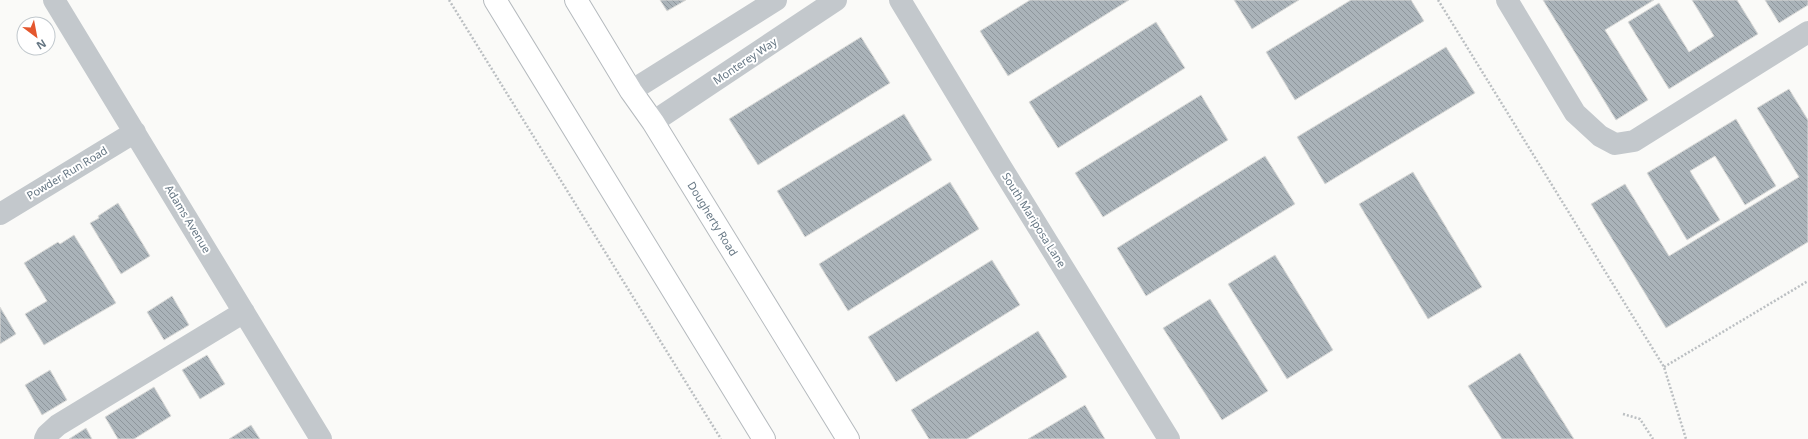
<svg xmlns="http://www.w3.org/2000/svg" width="1808" height="439" font-family="'Noto Sans',sans-serif">
  <style>
    .building { fill: url(#building-back-hatch); stroke: #dcdcda }
    .lines { fill: none; stroke-linecap: round; stroke-linejoin: round }
    .major-casing { stroke: #b5babe; stroke-width: 24 }
    .path { stroke: #bbbfc2; stroke-width: 2.5; stroke-dasharray: 2 2; stroke-linecap: butt }
    .minor { stroke: #c3c8cc; stroke-width: 22 }
    .major { stroke: #fff; stroke-width: 22 }
    .labels { text-anchor: middle; stroke-width: 4; stroke-linejoin: round; paint-order: stroke }
    .street-label { font-size: 11px; fill: #657683; stroke: #fff }
  </style>
  <defs>
    <pattern id="building-back-hatch" width="6" height="6" patternUnits="userSpaceOnUse"><rect width="6" height="6" fill="#aab3b9"/><path d="M-1 5l2 2M0 0l6 6M5-1l2 2" fill="none" stroke="#8e969c"/></pattern>
  </defs>
  <rect width="100%" height="100%" fill="#fafaf8"/>
  <path class="building" d="M660,0H686L667,11Z
    M1030,0H1129L1008,76L980,31Z
    M1234,0H1299L1252,29Z
    M1351,0H1411L1424,21L1295,100L1266,52Z
    M1543,0H1654L1605,30L1648,100L1616,120Z
    M1692,0H1737L1758,34L1669,89L1628,22L1659,3L1689,52L1714,36Z
    M1765,0H1808V5L1779,23Z
    M1156,22L1185,68L1058,148L1029,102Z
    M861,37L890,83L758,165L729,119Z
    M1446,47L1475,93L1325,184L1297,137Z
    M1789,89L1808,120V242L1666,328L1591,204L1625,184L1669,256L1799,177L1757,108Z
    M1201,95L1228,140L1103,217L1075,173Z
    M904,114L932,160L805,237L777,191Z
    M1736,119L1776,186L1745,205L1715,156L1690,171L1720,220L1687,240L1647,173Z
    M1265,156L1295,204L1146,296L1117,248Z
    M1413,172L1482,287L1428,319L1359,204Z
    M950,182L979,229L848,311L819,264Z
    M118,203L150,256L121,274L90,223L99,218L98,216Z
    M74,235L116,303L44,345L25,314L47,301L24,263L58,242L60,244Z
    M1275,255L1333,350L1287,379L1228,284Z
    M992,260L1020,305L896,382L868,337Z
    M172,296L189,325L164,340L147,312Z
    M1210,299L1268,391L1222,420L1163,328Z
    M0,307L16,334L0,344Z
    M1038,331L1067,377L967,439H929L911,410Z
    M1520,353L1574,439H1502L1468,386Z
    M207,355L225,384L200,399L182,370Z
    M50,370L67,400L42,415L25,385Z
    M154,387L171,416L134,439H118L105,417Z
    M1085,405L1105,439H1028Z
    M251,425L260,439H229Z
    M86,428L92,439H69Z"/>
  <g class="lines">
    <defs>
      <g id="major">
        <path d="M495,0L764,439"/>
        <path id="s1" d="M576,0L631,91L653,122L848,439"/>
      </g>
    </defs>
    <use href="#major" class="major-casing"/>
    <path class="path" d="M449,0L721,439
      M1438,0L1664,367L1686,439
      M1664,367L1808,281
      M1623,414L1640,419L1653,439"/>
    <path class="minor" d="M54,0L321,439
      M900,0L1001,167L1169,439
      M1507,0L1575,113L1600,136L1615,144L1634,141L1808,32
      M631,91L776,0
      M653,122L836,0
      M0,214L135,132
      M45,439L47,435L58,425L244,312"/>
    <use href="#major" class="major"/>
  </g>
  <g class="labels">
    <g class="street-label">
      <text transform="translate(745 61) rotate(-34)" y="4">Monterey Way</text>
      <text transform="translate(67 173) rotate(-31)" y="4">Powder Run Road</text>
      <text transform="translate(188 219) rotate(59)" y="4">Adams Avenue</text>
      <text dy="4" stroke="none"><textPath href="#s1" startOffset="258">Dougherty Road</textPath></text>
      <text transform="translate(1034 220) rotate(58)" y="4">South Mariposa Lane</text>
    </g>
  </g>
  <g transform="translate(36 36) rotate(148)"><circle r="19" fill="#ffffff" stroke="#c1c8cd"/>
  <path d="M0-3L7 15L0 10L-7 15Z" fill="#e4572e"/>
  <text y="-6" font-size="11" font-weight="bold" text-anchor="middle" fill="#657683">N</text>
  </g>
</svg>
